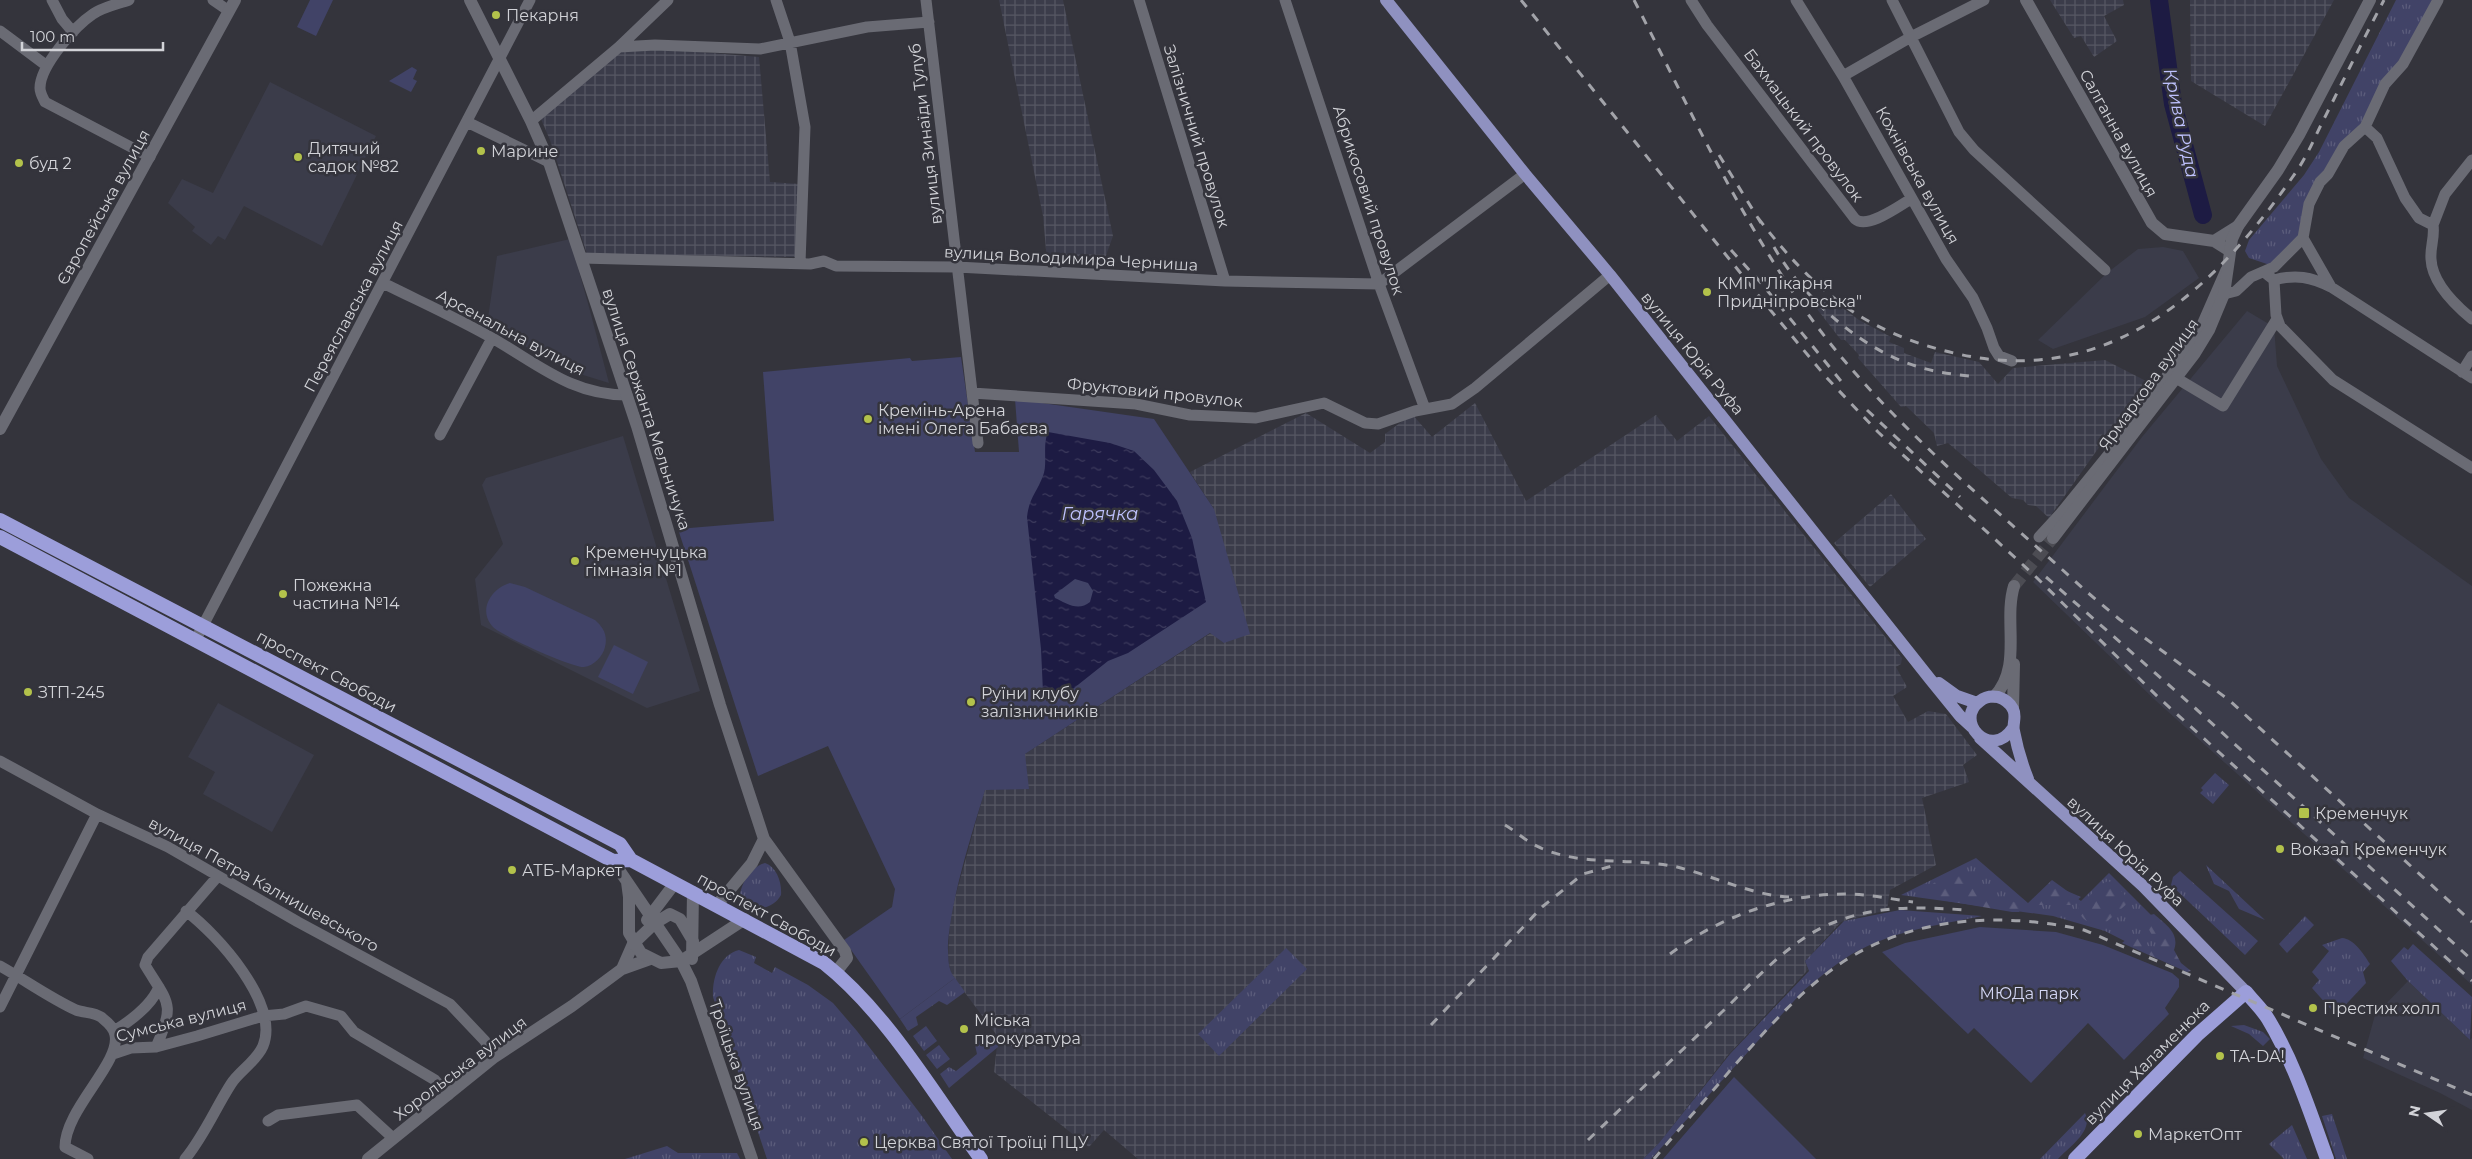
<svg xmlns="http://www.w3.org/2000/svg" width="2472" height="1159" font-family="Montserrat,sans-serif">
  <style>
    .built { fill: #3b3c4a }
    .industrial { fill: url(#industrial-grid) }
    .grass { fill: url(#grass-tufts) }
    .forest { fill: url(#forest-firs) }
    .park { fill: #414367 }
    .water { fill: url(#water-ripples); fill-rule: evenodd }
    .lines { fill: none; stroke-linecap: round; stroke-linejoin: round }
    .river { stroke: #1d1b43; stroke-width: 18 }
    .secondary-tunnel { stroke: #4c4c53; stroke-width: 12; stroke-dasharray: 12 6; stroke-linecap: butt }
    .minor { stroke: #6a6b74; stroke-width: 11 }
    .tertiary { stroke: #6a6b74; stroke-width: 12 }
    .secondary { stroke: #6a6b74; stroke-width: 12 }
    .primary { stroke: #8f91c0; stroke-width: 12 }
    .trunk { stroke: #9c9eda; stroke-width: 14 }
    .rail { stroke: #a2a3a9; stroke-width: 3; stroke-dasharray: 9 9; stroke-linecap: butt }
    .poi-dot { fill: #b3c24b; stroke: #34343c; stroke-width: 2 }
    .labels { text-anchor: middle; stroke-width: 5; stroke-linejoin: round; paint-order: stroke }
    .poi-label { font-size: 16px; fill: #d2d3d8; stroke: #34343c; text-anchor: start }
    .street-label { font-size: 16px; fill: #d2d3d8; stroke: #34343c }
    .park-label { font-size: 16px; fill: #d2d5f3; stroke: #34343c }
    .water-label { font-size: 18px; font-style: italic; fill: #bec1fd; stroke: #34343c }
  </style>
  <defs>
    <pattern id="industrial-grid" width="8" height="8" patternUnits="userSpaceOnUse" patternTransform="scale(1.25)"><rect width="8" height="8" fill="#3b3c4a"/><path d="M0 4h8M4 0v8" fill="none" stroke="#565763"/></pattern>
    <pattern id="grass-tufts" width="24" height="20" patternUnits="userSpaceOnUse" patternTransform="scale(1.25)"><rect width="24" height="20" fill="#414367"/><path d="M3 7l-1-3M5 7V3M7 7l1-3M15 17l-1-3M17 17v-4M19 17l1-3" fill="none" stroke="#5c5d7c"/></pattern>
    <pattern id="forest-firs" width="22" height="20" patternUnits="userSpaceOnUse" patternTransform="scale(1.25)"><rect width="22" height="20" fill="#414367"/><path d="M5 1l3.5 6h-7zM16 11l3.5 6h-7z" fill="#5c5d7c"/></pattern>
    <pattern id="water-ripples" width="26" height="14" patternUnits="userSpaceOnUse" patternTransform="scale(1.25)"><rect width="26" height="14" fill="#1d1b43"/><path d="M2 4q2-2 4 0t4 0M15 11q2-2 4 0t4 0" fill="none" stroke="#3d3b5d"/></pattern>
  </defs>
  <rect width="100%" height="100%" fill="#34343c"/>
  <path class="built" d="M270,82L376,136L322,246L244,206L225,240L218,236L211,245L192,231L195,227L168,203L182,179L213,193Z
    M570,239L589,307L609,383L567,370L487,325L497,256Z
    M2163,247L2183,251L2199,278L2145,317L2053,349L2038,340L2107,273L2138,249Z
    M2247,311L2274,327L2277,366L2321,459L2349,498L2472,586V985L2155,700L2033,582L2142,437Z
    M623,436L700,691L647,708L481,625L475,579L503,544L482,485L486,478Z
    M218,703L314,755L272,832L203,794L215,772L188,757Z
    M2408,981L2470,1040L2472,1038V1110L2440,1093L2363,1058L2375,1015Z"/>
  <path class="industrial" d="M999,0H1063L1113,236L1104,261H1047L1043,216Z
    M2050,0H2123L2124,5L2104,16L2117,41L2094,57L2081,36L2074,38Z
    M2190,0H2334L2265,126L2191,81Z
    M653,48L759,57L770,182L800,184L797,257L587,254L550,140L541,119L622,50Z
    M1829,298L1859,320L1891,337L1889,342L1904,348V353L1931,363L1935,352L1979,362L1998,384L2013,368L2105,360L2146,381L2049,518L2036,506L2028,505L2023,500L2012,498L1948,443L1937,446L1934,433L1906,406L1901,407L1858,358L1859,355L1845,340H1841L1817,309Z
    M1475,403L1526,501L1656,415L1677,441L1709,416L1902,658L1901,664L1896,667L1907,687L1893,696L1908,722L1928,711L1946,714L1977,755L1963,765L1969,782L1922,798L1936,865L1890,890L1887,910L1841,922L1805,961L1808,970L1806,972L1728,1055L1659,1143L1643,1159H1138L1104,1130L1089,1147L994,1072L998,1037L951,974L948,958L950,916L985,789H1028L1025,754L1211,633L1214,509L1190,472L1306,413L1370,453L1385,442V434L1412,414L1432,437Z
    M1891,494L1926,539L1870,587L1834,543Z"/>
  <path class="grass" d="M2396,0H2435L2363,125L2327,172L2301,239L2273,266L2249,258L2245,251L2249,240L2304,175L2319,152Z
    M2215,773L2229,785L2213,804L2200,793L2203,790L2201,788Z
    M1976,858L2028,903L2052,880L2081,901L2109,873L2175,939L2160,959L2105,931L2053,916L1901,895Z
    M765,863C777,867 782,883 781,895C773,910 750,914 739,900C741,884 749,868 765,863Z
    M2206,865L2265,920L2239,909L2229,891L2214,884Z
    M2180,871L2258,941L2245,955L2171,885L2173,877Z
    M1900,910L1982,916C1938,925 1892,931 1852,954C1835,964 1819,978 1803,991L1651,1159H1643L1659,1143L1730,1054L1809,971L1805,961L1844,921Z
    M2305,916L2314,925L2287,953L2279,944Z
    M2342,938C2354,939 2363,953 2370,964L2363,972L2366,983L2336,1015L2312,988L2319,980L2312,972L2329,951L2322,945Z
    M2413,944L2472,997L2470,1040L2408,981L2391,961L2404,947L2408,950Z
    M1286,948L1307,969L1219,1056L1198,1034Z
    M739,950L756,957L754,963L772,973L775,967L808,985L833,1003L857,1031L922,1116L952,1159H767L713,997C712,979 719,955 739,950Z
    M955,978L965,992L947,1005L939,1001L916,1017L918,1025L908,1031L900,1019Z
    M2244,1025L2263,1032L2270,1039L2263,1046L2249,1034L2231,1026Z
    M926,1026L937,1041L924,1051L913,1036Z
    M996,1034L998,1037V1047L949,1088L940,1074L949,1067L956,1071L977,1054L975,1045L983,1038L986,1041Z
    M939,1045L950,1059L937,1069L926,1055Z
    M2085,1113C2094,1131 2069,1147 2058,1159H2040Z
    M2332,1114L2347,1159H2336L2322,1116Z
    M2292,1125L2307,1159H2284L2269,1144Z
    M667,1146L678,1153H737L740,1159H625Z"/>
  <path class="forest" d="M1965,869C1973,887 1984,898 2003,900C2011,901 2016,901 2022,906L2019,912H2012L1924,897V890L1944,876Z
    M2108,881L2115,884L2130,901L2103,925C2091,925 2079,920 2078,906C2090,899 2096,885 2108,881Z
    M2053,885L2081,897L2071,905H2034L2042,893Z
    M2154,914C2166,925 2180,933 2174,950L2181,963L2191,971L2187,972L2122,943L2131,936L2139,937L2148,946L2159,948L2146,924V916Z"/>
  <path class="park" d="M310,0H333L316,36L297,27Z
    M412,67L417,70L413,79L417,81L411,92L389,81Z
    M961,357L975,452H1019L1015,399L1154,419L1214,509L1250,634L1224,643L1210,633L1025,754L1029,789L985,790C976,822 931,954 955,978L900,1019L844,940L892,907L895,889L828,746L758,776L678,529L774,521L763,372L910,358L912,361Z
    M510,583L525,587L595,620C603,627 608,635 605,647C603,656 594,666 584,667C573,668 502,636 493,627C477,610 492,588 510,583Z
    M614,645L648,662L633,694L598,677Z
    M1980,927L2056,932L2103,945L2172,973L2179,979V987L2165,1008L2169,1014L2124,1060L2088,1023L2031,1083L1974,1028L1968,1034L1882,952L1905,943Z
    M1734,1077L1816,1159H1663Z"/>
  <path class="water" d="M1048,432L1110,443L1134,451L1154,470L1177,501L1192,538L1206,602L1128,653L1108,661L1069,692L1059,697L1049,696L1043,692L1041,649L1027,517C1029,498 1037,492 1043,476C1048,463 1042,446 1048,432ZM1075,579L1088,583L1093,591L1090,602C1078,612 1066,603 1055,598L1054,595Z"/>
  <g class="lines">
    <path class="river" d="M2159,0L2173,104L2203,215"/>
    <path class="secondary-tunnel" d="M2014,586L2053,538"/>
    <path class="minor" d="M52,0L62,19L73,32
      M129,0C118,4 103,7 93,14C75,26 40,66 40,88C40,93 43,98 45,102L150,157
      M213,0L229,11
      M776,0L790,42L805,127L800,263
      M926,0L978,443
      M1139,0L1225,281
      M1285,0L1379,284L1425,409
      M1691,0L1707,25L1855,219C1867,230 1899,206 1911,199
      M1796,0L1843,76L1946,259L1973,298L1987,328L1994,348L1999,356L2012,361
      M1892,0L1959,132L1974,150L2105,270
      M0,31L47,66
      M619,47L655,45L760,49L867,27L929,22
      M1843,76L1911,37L1984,0
      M531,121L619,47L668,0
      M467,122L549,162
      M2365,127L2377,138L2405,198L2419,218L2433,225C2435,237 2430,247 2431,259C2432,282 2455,305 2472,319
      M2433,225L2445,194L2472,160
      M581,258L810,264L824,261L836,266L957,267L1225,281L1379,284L1525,174
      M2264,272L2274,280L2276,315L2280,326L2333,380L2472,468
      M2274,280C2296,274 2311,277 2331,287L2472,378
      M383,283C419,301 457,318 492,338C538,364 571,395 627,395
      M2331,287L2303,238L2309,204L2320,182L2328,174L2344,146L2365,127L2385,84L2403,64L2438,0
      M2224,294L2236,291L2251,277L2274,267L2303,238
      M2462,372L2472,356
      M2176,378L2223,406L2277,319
      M972,393L1136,404L1190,415L1256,418L1324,403L1365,423L1378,424L1415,411L1452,404L1475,388L1610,275
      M440,435L492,338
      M2039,537L2061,513L2113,449L2198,334L2226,270
      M196,639L530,0
      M0,761L97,814L168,847L298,922L450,1004L485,1041L493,1058
      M0,966C25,980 50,998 76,1010C84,1013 94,1012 101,1017C107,1022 114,1027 115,1035C121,1063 65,1109 65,1147L88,1159
      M0,1007L97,814
      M114,1031C132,1020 151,1006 159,987
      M156,1047C176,1003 168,1003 145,965L148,957L218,876
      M113,1054L131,1048L156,1047L197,1036L263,1016L284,1014L306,1006L341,1016L354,1032L435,1080L448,1095
      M268,1121L278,1115L357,1105L393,1138
      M185,1159C204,1136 215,1109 231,1084C239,1071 256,1062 263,1046C280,1004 218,935 186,911"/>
    <path class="tertiary" d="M470,0L531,121L549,162L637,426L720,705L764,839L845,951L847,958L836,972
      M2026,0L2152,223L2165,234L2214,241L2230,251
      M2214,241L2238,226
      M0,429L235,0
      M717,905L752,863L764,839
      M622,969L633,944
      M368,1159L493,1058L572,1006L622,969L650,959"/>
    <path class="secondary" d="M2053,538L2195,353L2209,330L2224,294L2232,239L2238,226L2278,170L2299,135L2370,0
      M1994,697C2023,667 2003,622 2014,586
      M2013,709L2014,664
      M613,861L681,961L691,981L752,1159
      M627,882L629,897V933L641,953L661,963L681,961L745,919
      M647,920L675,883
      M633,944L655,923L670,914L680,919L693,941
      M692,959L693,892"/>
    <path class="primary" d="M1386,0L1525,174L1610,275L1930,679L1960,716L1972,727
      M1939,683L1957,696L1977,703
      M2013,728C1990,762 1953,720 1980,701C1985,697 1992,696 1998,697C2004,699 2010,703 2013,709C2017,717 2012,724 2014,731C2017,747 2022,764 2028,779
      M1980,738L2143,886L2246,992"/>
    <path class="trunk" d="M0,520L620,844L631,860L824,963C887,1013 934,1094 981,1159
      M0,537L613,861L631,860
      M2075,1159L2197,1035L2246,992C2253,1001 2262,1009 2268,1019C2294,1062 2310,1112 2327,1159"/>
    <path class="rail" d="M1521,0L1767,306L1826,377L1878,432L2034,575L2158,697L2472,981
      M1634,0C1689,107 1738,216 1808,314C1882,418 1993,506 2087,592L2119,619L2229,700L2472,922
      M1719,155L1761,223
      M1758,218C1815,292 1865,333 1958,354C2111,388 2216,289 2296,172C2308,155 2316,134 2326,115C2345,77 2364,38 2384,0
      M1774,247C1802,297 1862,350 1916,366C1933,372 1951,374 1969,376
      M1731,250L1762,284L1845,386
      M1867,410L1960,497
      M2046,577L2195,708L2472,960
      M1505,825C1517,832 1528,843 1541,848C1584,867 1632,857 1677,867C1714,876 1753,896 1791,897
      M1670,954C1718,917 1784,894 1845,894C1867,894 1891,899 1913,902
      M1431,1025L1542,907L1583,874L1612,866
      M1588,1140C1633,1097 1678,1054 1723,1011C1754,981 1793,937 1835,922C1878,905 1922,907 1966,910
      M1654,1159C1680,1128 1707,1098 1733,1067C1768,1028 1804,986 1849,958C1920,915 2006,913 2084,930L2472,1095"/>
  </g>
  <g class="poi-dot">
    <circle cx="496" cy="15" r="5"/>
    <circle cx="481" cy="151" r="5"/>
    <circle cx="298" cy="157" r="5"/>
    <circle cx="19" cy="163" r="5"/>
    <circle cx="1707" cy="292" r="5"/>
    <circle cx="868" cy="419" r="5"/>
    <circle cx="575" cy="561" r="5"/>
    <circle cx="283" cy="594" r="5"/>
    <circle cx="28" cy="692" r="5"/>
    <circle cx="971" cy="702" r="5"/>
    <rect x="2298" y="807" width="12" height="12" rx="2.5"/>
    <circle cx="2280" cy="849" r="5"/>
    <circle cx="512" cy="870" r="5"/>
    <circle cx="2313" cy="1008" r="5"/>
    <circle cx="964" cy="1029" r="5"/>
    <circle cx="2220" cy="1056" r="5"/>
    <circle cx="2138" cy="1134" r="5"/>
    <circle cx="864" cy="1142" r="5"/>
  </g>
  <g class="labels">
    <g class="poi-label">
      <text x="506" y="21">Пекарня</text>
      <text x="308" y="154">Дитячий<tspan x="308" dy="18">садок №82</tspan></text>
      <text x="491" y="157">Марине</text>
      <text x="29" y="169">буд 2</text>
      <text x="1717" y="289">КМП "Лікарня<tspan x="1717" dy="18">Придніпровська"</tspan></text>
      <text x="878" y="416">Кремінь-Арена<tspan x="878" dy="18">імені Олега Бабаєва</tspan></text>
      <text x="585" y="558">Кременчуцька<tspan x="585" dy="18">гімназія №1</tspan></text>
      <text x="293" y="591">Пожежна<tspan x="293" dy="18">частина №14</tspan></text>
      <text x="38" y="698">ЗТП-245</text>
      <text x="981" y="699">Руїни клубу<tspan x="981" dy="18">залізничників</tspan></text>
      <text x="2315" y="819">Кременчук</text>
      <text x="2290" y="855">Вокзал Кременчук</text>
      <text x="522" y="876">АТБ-Маркет</text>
      <text x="2323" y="1014">Престиж холл</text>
      <text x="974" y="1026">Міська<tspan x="974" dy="18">прокуратура</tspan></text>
      <text x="2230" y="1062">TA-DA!</text>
      <text x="2148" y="1140">МаркетОпт</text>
      <text x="874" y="1148">Церква Святої Троїці ПЦУ</text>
    </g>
    <g class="street-label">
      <text transform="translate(1804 125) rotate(53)" y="6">Бахмацький провулок</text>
      <text transform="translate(2119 133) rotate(61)" y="6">Салганна вулиця</text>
      <text transform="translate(925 134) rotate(-97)" y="6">вулиця Зинаїди Тулуб</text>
      <text transform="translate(1197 136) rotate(73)" y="6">Залізничний провулок</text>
      <text transform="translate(1918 175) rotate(61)" y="6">Кохнівська вулиця</text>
      <text transform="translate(1369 200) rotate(72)" y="6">Абрикосовий провулок</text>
      <text transform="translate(103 207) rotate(-61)" y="6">Європейська вулиця</text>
      <text transform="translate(1071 258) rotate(3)" y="6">вулиця Володимира Черниша</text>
      <text transform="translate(353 306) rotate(-62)" y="6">Переяславська вулиця</text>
      <text transform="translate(511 332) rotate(28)" y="6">Арсенальна вулиця</text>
      <text transform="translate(1693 353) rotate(51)" y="6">вулиця Юрія Руфа</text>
      <text transform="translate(2148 384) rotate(-54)" y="6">Ярмаркова вулиця</text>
      <text transform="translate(1155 392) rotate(6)" y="6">Фруктовий провулок</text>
      <text transform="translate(647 409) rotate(72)" y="6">вулиця Сержанта Мельничука</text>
      <text transform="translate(327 671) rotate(28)" y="6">проспект Свободи</text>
      <text transform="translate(2126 851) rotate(43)" y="6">вулиця Юрія Руфа</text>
      <text transform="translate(264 884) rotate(29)" y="6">вулиця Петра Калнишевського</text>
      <text transform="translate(767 914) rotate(29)" y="6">проспект Свободи</text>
      <text transform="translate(181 1020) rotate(-14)" y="6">Сумська вулиця</text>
      <text transform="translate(2147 1062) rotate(-45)" y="6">вулиця Халаменюка</text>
      <text transform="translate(737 1065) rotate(71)" y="6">Троїцька вулиця</text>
      <text transform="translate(460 1068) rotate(-37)" y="6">Хорольська вулиця</text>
    </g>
    <g class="park-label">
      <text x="2029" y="999">МЮДа парк</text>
    </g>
    <g class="water-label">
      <text transform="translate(2181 123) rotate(78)" y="6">Крива Руда</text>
      <text x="1100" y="520">Гарячка</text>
    </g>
  </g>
  <g transform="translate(2427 1114) rotate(283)" stroke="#34343c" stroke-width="4" paint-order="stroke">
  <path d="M0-4L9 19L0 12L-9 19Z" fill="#d2d3d8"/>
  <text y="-8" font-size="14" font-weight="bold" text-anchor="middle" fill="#d2d3d8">N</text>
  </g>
  <path d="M22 42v8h141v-8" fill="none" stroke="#d2d3d8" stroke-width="2.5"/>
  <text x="30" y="42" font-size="15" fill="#d2d3d8" stroke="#34343c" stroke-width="4" paint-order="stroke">100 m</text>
</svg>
